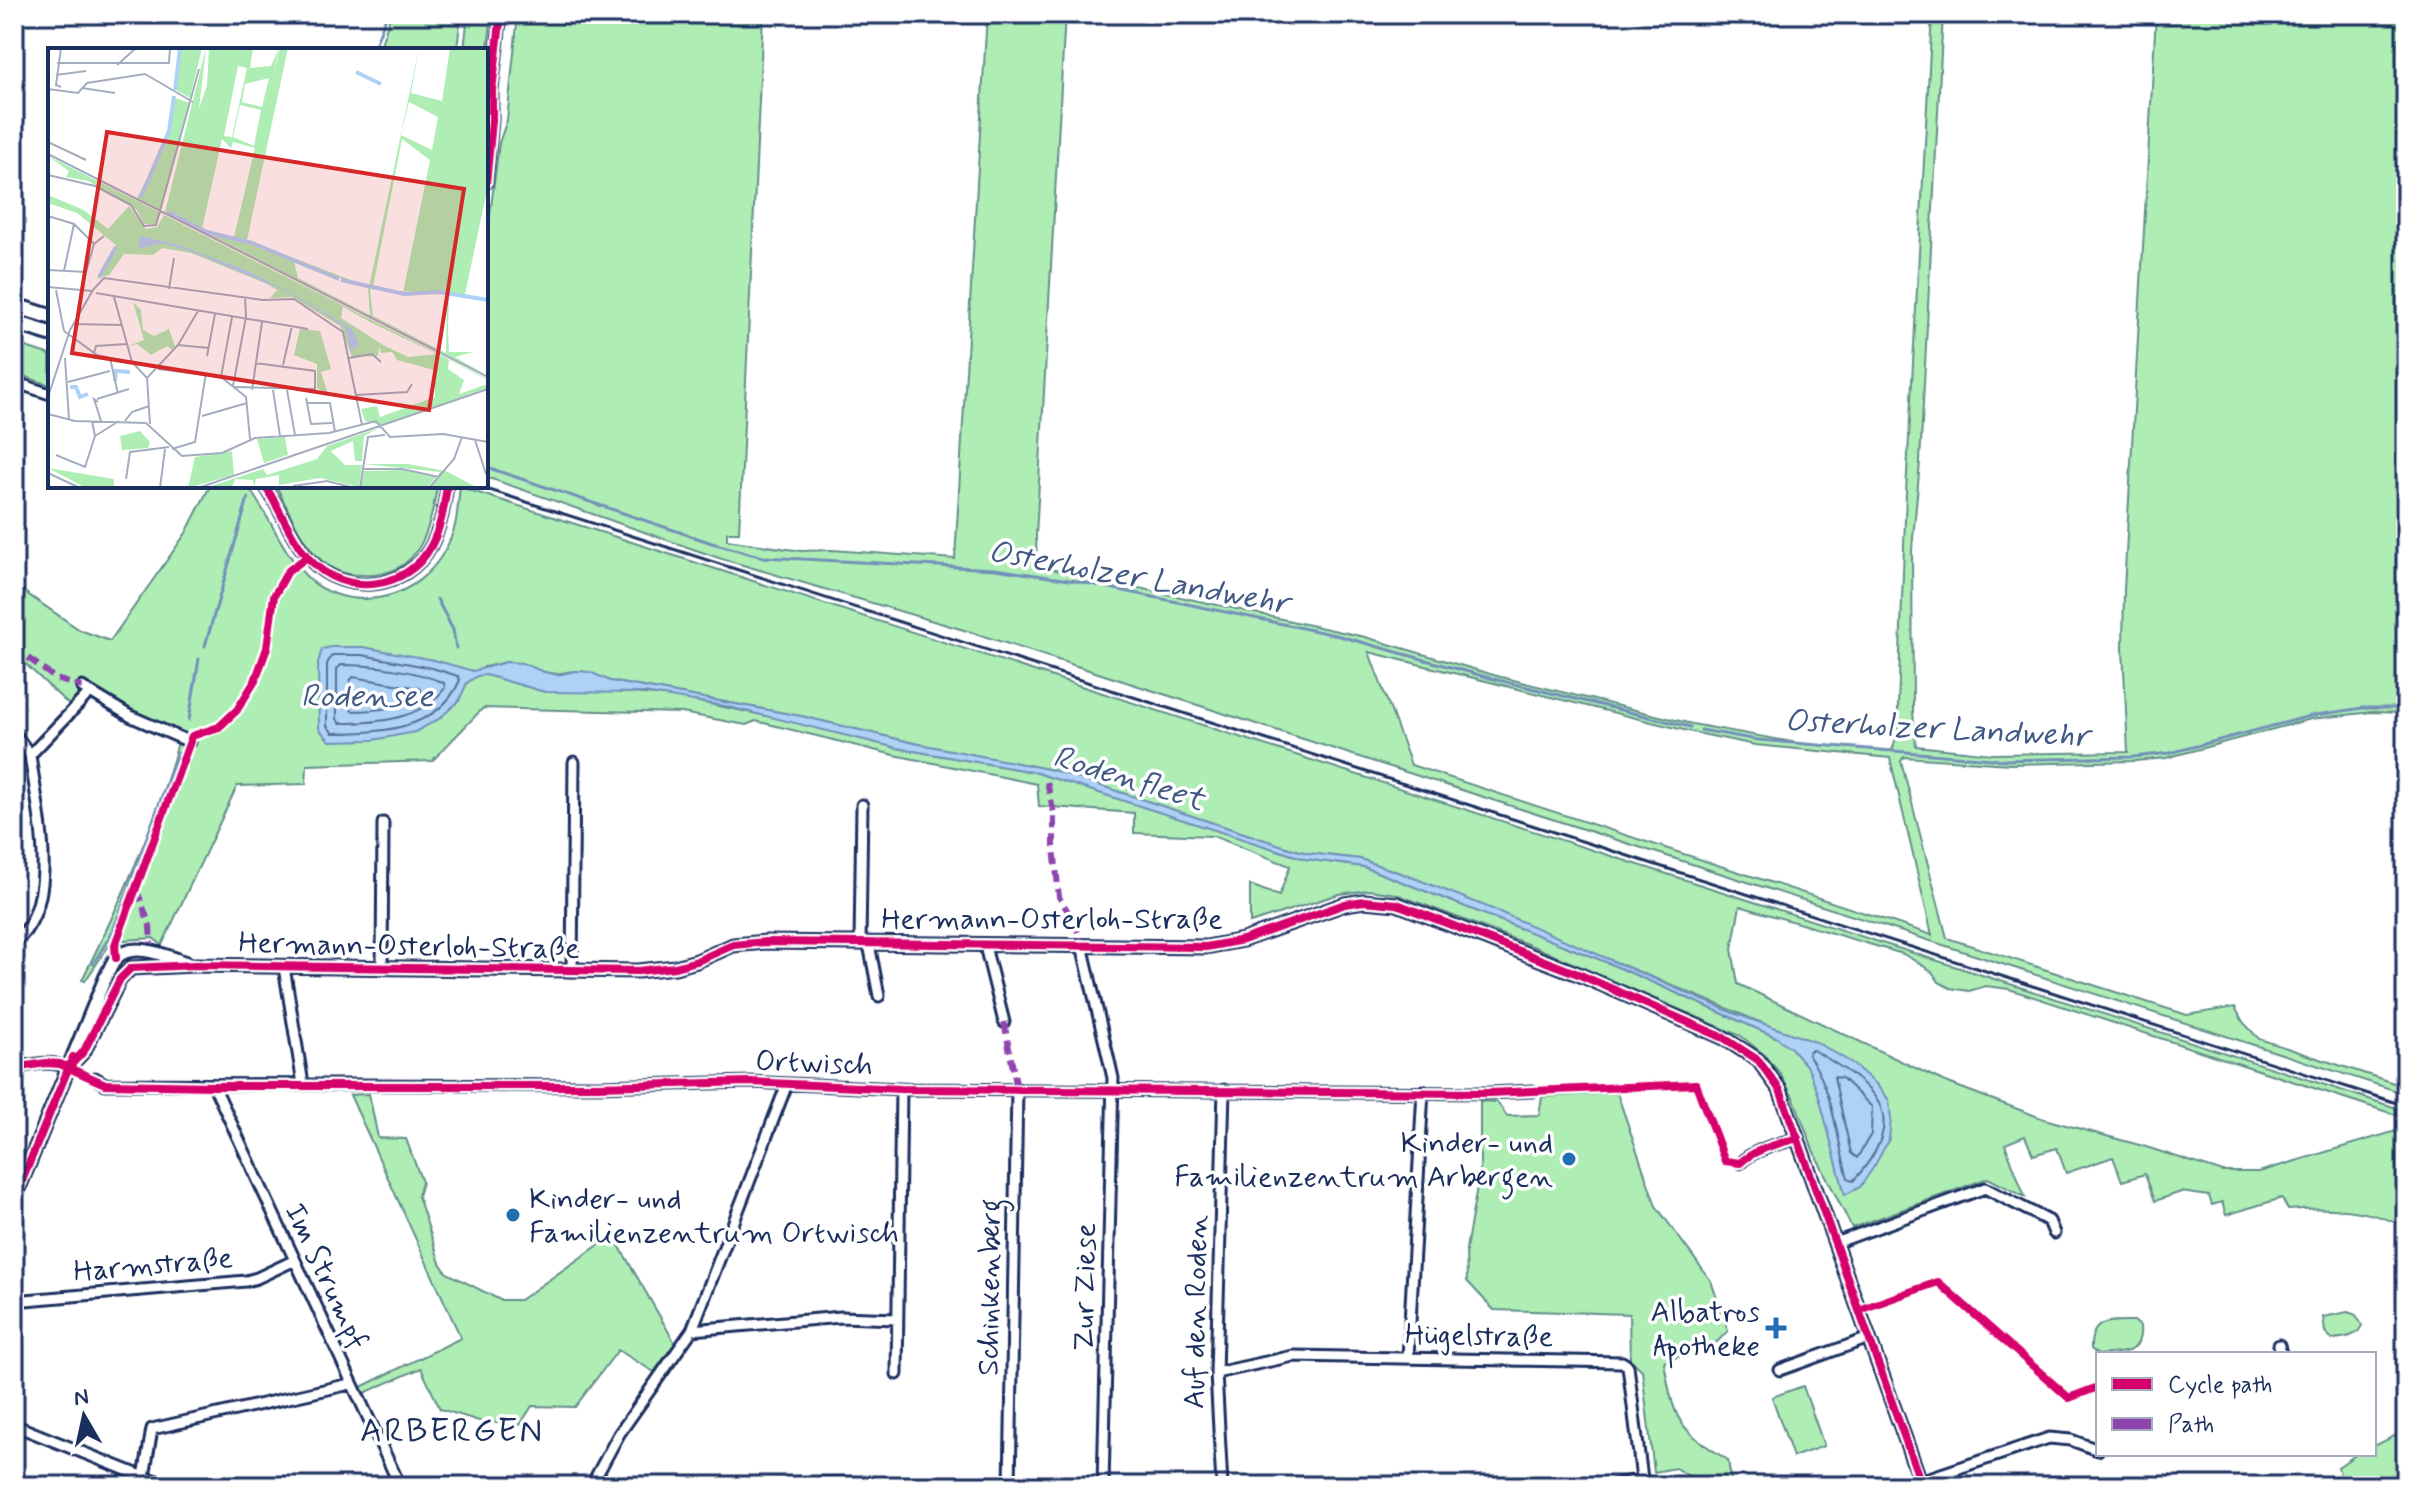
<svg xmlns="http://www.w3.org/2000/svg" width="2420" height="1500" font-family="Mynerve,sans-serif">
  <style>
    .green { fill: #aeeeb5; stroke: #648e8a; stroke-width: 2; fill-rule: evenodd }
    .water { fill: #aed1f6; stroke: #7390b9; stroke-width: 2 }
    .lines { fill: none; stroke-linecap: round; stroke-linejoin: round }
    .shore { stroke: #56709b; stroke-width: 2 }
    .stream { stroke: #7390b9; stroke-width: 3 }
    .minor-casing { stroke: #1b2f5e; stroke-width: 15 }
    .tertiary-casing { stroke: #1b2f5e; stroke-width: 17 }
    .minor { stroke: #fff; stroke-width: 9 }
    .tertiary { stroke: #fff; stroke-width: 11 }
    .rail { stroke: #1b2f5e; stroke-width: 3 }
    .quiet { stroke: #8e44ad; stroke-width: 6; stroke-dasharray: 12 6; stroke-linecap: butt }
    .cycleway-casing { stroke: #fff; stroke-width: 13 }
    .cycleway { stroke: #d6006c; stroke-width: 8 }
    .poi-dot { fill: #1f6fb2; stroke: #fff; stroke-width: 3 }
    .labels { text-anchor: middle; stroke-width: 7; stroke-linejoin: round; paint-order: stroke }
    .street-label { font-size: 30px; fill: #1b2f5e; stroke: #fff }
    .poi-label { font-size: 30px; fill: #1b2f5e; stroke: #fff; text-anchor: end }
    .water-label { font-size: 32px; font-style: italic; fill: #405884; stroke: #fff }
    .quarter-label { font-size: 34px; letter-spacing: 2px; fill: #1b2f5e; stroke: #fff }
    .inset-river { fill: none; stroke: #aed1f6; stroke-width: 4 }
    .inset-road { fill: none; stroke: #a4acbf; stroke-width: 2 }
    .view { fill: #d62828; fill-opacity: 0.15; stroke: #d62828; stroke-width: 4 }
    .inset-edge { fill: none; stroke: #1b2f5e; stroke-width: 4 }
  </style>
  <rect width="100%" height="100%" fill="#fff"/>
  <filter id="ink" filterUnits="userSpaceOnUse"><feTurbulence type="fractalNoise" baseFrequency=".0125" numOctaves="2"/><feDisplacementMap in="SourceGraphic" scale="16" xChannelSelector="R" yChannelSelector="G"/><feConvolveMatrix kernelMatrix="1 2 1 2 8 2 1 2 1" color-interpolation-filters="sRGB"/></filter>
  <g filter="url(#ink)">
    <path class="green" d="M391,14H461L457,50H379Z
      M468,14H492L486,64V50H464Z
      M518,14H763L739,532H727V540L801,551L832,550L955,559L987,14H1065L1036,536L1037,566L1365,637L1497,676L1692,724L1803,744L1892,751L1897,734L1906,492L1932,14H1943L1920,462L1912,550L1913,711L1916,746L1992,754L2128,752L2123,649L2124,589L2156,14H2406V713L2372,712L2311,719L2166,758L2135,761L2010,764L1904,757L1901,761L1947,938L2187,1015L2235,1007L2243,1022L2259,1039L2406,1087V1094L974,633L719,558L486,477V247L499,143L507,120ZM1369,652L1692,732L1755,745L1890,758L1932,935L1411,765Z
      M14,343L50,355V385L14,373Z
      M210,486H247C270,515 281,551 308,578C323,592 344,599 364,599C407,599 441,570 454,529C458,516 458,500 460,487L2406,1111V1118L2009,989L1986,986L1969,991L1950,988L1939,982L1933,973L1922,965L1903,954L1740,906L1732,949L1738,984L1943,1081L2044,1119L2143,1146L2223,1172H2259L2406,1128V1228C2373,1209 2325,1206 2288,1210L2282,1198L2226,1215L2222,1202L2212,1205L2209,1196L2181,1192L2155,1201L2145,1174L2122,1181L2113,1157L2066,1173L2057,1148L2033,1155L2025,1136L2005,1144L2025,1197L1988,1178L1852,1228L1813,1150L1794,1099L1779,1072L1762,1053L1741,1036L1535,947L1396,894L1369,890L1339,894L1250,923V885L1279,896L1290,866L1213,836L1134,833V813L1039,806L1037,784L894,755L756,721L746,725L682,713L483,708L432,761L307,765L306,784L237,786L162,945L153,938L112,941L85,981L82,980C120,903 157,822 179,739L85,691L70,706L14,653V585L80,630L110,641L186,533ZM506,662C523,663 534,670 549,673C558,675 565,672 574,671C587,670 598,676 610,681L801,716L914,743L1053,770L1289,848L1307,853L1360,859L1409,876L1779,1030L1775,1037L1611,964L1364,867L1305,859L1034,772L897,748L791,721L670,696L616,692H545L486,675L484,667Z
      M276,486H437C430,531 419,578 362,575C348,575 333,571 322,561C301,542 289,510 276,486Z
      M1617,1093L1656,1206L1711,1281L1728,1331L1717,1342L1664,1362C1674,1420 1677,1429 1728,1460L1732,1486H1706L1675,1468L1654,1472L1642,1370L1630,1359L1629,1314L1494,1310L1467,1281L1466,1249L1480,1170V1101L1497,1102L1507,1116L1539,1115L1542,1097Z
      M369,1094L378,1138L406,1139L422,1182L418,1196L440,1263L447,1273L500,1300H520L613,1235L675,1343L654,1372L618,1350L575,1407L532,1406L520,1425L479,1421L440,1409L421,1368L362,1394L359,1388L461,1338L350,1095Z
      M2348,1312L2356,1315L2362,1325C2358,1337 2344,1338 2332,1339L2325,1332L2323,1317Z
      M2134,1321L2140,1326C2143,1358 2117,1352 2098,1355L2091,1349C2090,1319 2110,1321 2134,1321Z
      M1803,1386L1824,1446L1793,1457L1772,1397Z
      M2406,1430V1486H2316L2340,1475L2338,1467L2357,1454H2374V1446Z"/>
    <path class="water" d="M331,647H363L434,660L473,671L506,662L522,663L544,672L558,675L575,671L590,672L610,681L801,716L914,743L1053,770L1289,848L1307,853L1360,859L1409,876L1495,910L1733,1013L1816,1042L1852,1063L1876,1084L1889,1100L1891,1119L1889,1139L1875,1165L1860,1187L1845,1195L1818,1093L1808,1068L1791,1048L1776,1037L1611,964L1364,867L1305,859L1034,772L897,748L725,706L644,693L545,692L486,675L477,676L467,683L459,701L439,719L415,732L373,740L330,741L319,729L318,663L322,649Z"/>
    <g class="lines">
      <path class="shore" d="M332,655H362L432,668L458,676L460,680C439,730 381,733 333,733L327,726V664Z
        M341,665C373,665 414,670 444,683L445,688C421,720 378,723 340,723L337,719V669Z
        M353,677L419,688L422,693C405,708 376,711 352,711L350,707V681Z
        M1813,1050C1875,1086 1914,1114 1853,1181L1848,1178C1836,1138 1834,1089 1808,1055L1809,1051Z
        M1834,1077L1842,1078L1872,1107L1871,1134L1857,1158L1851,1153Z"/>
      <path class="stream" d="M373,50L387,14
        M486,467L712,543L763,557L995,569L1076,581L1336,635L1490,678L1690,727
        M437,599L453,630L456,648
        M205,646L248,498
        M189,720L199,659
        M1701,730L1758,740L2005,760L2133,757L2170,753L2310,716L2363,708H2406
        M93,964L113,931L178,753"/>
      <defs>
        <path id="minor" d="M486,183L492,121V90L501,14
          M14,382L50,394
          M265,486C280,508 292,541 310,560C344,597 407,591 431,546C441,527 444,507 447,486
          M82,687L130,716L190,742
          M14,733L30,755L90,692
          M14,943C63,902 37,810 30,755
          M860,943L862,805
          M869,944L879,996
          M1082,945L1113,1078L1103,1486
          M985,946L1004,1022
          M284,967L303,1084
          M382,969L383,823
          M572,971L574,762
          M14,1068C32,1065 51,1059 68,1068
          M95,1078L105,1084L597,1086L750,1082L901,1089L1488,1093L1533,1091
          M214,1086L400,1486
          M1740,1163C1755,1149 1778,1144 1798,1138
          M1835,1243L1985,1188L2049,1221L2054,1233
          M14,1301L246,1281L257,1278L293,1261
          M692,1330L841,1317L897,1319
          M2279,1345L2281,1354
          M1408,1358L1423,1091
          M1780,1370L1869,1338
          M1216,1373L1293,1356L1622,1362L1628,1366L1642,1479L1608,1486
          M897,1374L901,1089
          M14,1425L144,1477L166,1484L187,1486
          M144,1477L152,1429L350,1384
          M1920,1481L2049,1438L2071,1440L2098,1450
          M591,1486L619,1434L692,1330L787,1084
          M760,1486L842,1483L888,1486
          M1010,1486L1017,1089
          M1222,1486L1216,1373L1224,1090"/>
        <path id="tertiary" d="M68,1068L84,1051L120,979L131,968L196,965L638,971L675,967L697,961L733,945L766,942L1206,947L1243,940L1345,904L1364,901L1397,904L1578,974L1724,1038L1758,1060L1780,1090L1784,1101L1922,1486
          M14,1200L106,976C109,971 112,962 116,958C134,940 168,957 187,963"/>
      </defs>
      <use href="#minor" class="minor-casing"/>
      <use href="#tertiary" class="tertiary-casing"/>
      <use href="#minor" class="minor"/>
      <use href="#tertiary" class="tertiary"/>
      <path class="rail" d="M14,297L50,308
        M14,314L50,325
        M14,331L50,342
        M477,486L2406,1106"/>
      <path class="quiet" d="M14,647L56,679L82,687
        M1047,782L1054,814V847L1059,897L1075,923L1082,945
        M137,890L150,926L151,943
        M1004,1022L1017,1089"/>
      <defs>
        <path id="cycleway" d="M486,183L492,121V90L501,14
          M265,486C280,508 292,541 310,560C344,597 407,591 431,546C441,527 444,507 447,486
          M116,958L115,945L192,736L219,727L237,710L255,681L267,648L274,596L288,571L307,557
          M14,1068L46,1063L60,1064L105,1084L214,1086H597L750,1082L901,1089L1488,1093L1696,1084L1725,1161L1740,1163C1755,1149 1778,1144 1798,1138
          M68,1068L84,1051L120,979L131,968L196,965L638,971L675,967L697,961L733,945L766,942L1206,947L1243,940L1345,904L1364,901L1397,904L1578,974L1724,1038L1758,1060L1780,1090L1784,1101L1922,1486
          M14,1200L73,1057
          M1859,1310L1938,1282L2069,1398L2098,1387"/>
      </defs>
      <use href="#cycleway" class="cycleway-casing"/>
      <use href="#cycleway" class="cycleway"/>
    </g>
  </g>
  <g class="poi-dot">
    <circle cx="1569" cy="1159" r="8"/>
    <circle cx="513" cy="1215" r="8"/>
    <path d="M1772 1316h8v8h8v8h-8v8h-8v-8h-8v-8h8z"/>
  </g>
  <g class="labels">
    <g class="street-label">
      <text x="1052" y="928">Hermann-Osterloh-Straße</text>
      <text transform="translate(409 945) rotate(1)" y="10">Hermann-Osterloh-Straße</text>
      <text transform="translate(814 1062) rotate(2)" y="10">Ortwisch</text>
      <text transform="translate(153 1264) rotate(-5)" y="10">Harmstraße</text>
      <text transform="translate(327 1276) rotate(65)" y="10">Im Strumpf</text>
      <text transform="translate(989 1287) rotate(-89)" y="10">Schinkenberg</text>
      <text transform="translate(1084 1287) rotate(-89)" y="10">Zur Ziese</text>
      <text transform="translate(1195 1312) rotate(-89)" y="10">Auf den Roden</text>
      <text transform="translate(1479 1335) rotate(1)" y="10">Hügelstraße</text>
    </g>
    <g class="poi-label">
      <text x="1553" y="1152">Kinder- und<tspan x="1553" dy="34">Familienzentrum Arbergen</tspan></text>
      <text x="529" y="1208" text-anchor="start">Kinder- und<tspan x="529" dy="34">Familienzentrum Ortwisch</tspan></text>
      <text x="1760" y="1321">Albatros<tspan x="1760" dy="34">Apotheke</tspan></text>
    </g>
    <g class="water-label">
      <text transform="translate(1139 576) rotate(10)" y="11">Osterholzer Landwehr</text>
      <text x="367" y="706">Rodensee</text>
      <text transform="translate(1937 727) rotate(3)" y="11">Osterholzer Landwehr</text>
      <text transform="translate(1129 777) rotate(17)" y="11">Rodenfleet</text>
    </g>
    <g class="quarter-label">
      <text x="452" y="1441">ARBERGEN</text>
    </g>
  </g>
  <g transform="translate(48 48)">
    <rect width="440" height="440" fill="#fff"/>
    <path d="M133,0H154L142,50L128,42ZM158,0L151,61L159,37L161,0H205L202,20L223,18L231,0L225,30L232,0H240L199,192L321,239L371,0L363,45L394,53L402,0H440V138L417,246L440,252L401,246L400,280L401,304H425L407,309L440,328L117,164ZM190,18L199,20L184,89L176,88ZM221,30L214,59L194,54L197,36ZM361,54L390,69L384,102L353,87ZM192,57L213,62L206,98L185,89ZM174,91L183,100L185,94L207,100L186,189L154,181ZM354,91L382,112L355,245L325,239ZM246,213L320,240L322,267L250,230ZM322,241L399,246L398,305L325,268ZM127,50L142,55L113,163L89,150L118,93ZM0,108L113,165L108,176H96L89,162L40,133L18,129L21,123ZM0,147L36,162L60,181L81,158L98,181L109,179L116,167L440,331V340L333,377L317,373L313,361L329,358L332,369L387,349L386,322L349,312L344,304L333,305L331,299L330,308L304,309L292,278L244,249L222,250L229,242L219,236L143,205L114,200L105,207L76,206L61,227L49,231L68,197L29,165L0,155ZM295,259L324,275L389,306L360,309L335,297L293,270ZM401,312L438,331L440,336L411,346L416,332L400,321ZM85,254L93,262L95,282L106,288L121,281L127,298L124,302L119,298L103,307L89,296L80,298L96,292ZM252,281L272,283L283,321L273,324L280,346L269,340V316L246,307ZM331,380L316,388L314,413H307L305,393L283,403L297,417H314L311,439L272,430L231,437V427L208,431L206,440L205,432L187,431L184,440H157L215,421L219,427L269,411L279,398ZM92,383L102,394L100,400L74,402L72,388ZM237,389L240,407L216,415L209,391ZM184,403L186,427L140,440L147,409ZM316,416H360L398,423L430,440H382L392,424ZM0,420L66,431V440H38ZM355,422L388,429L379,440H312L316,423Z" fill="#aeeeb5" fill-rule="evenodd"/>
    <path d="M92,188L131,197L197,222L240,243L303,280L311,296L303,304L297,279L240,244L142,203L114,195L91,201Z" fill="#aed1f6"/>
    <path class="inset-river" d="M308,24L333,36M127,42L132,0M93,149L121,83L126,48M120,164L159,184L204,195L291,231M51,229L68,199M293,232L356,246L391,244L440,252M67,333L68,323L82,324M22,339H28L32,349L40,346"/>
    <path class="inset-road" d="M13,0L8,37L13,39M9,15H121L122,0M69,17L88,0M8,27L38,23M34,40L67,45M0,41L30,45L39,35L97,26L145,54M0,94L38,112M0,106L440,329M0,127L47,138L83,157L96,178L108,177L151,21M0,168L26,176L46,196L56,188M0,222L38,224L46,196M16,223L26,176M0,239L44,243M121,241L126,210M8,242L16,283M44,243L56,230L215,252L246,251L295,284L314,377M48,245L260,281M66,249L84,314L99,330M25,276L73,277M16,283L49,307L110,320M130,297L161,300M46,305L48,298L79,296M159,308L167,266M17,310L21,372M62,310L70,346M301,310L324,306L333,314M235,317L244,278M110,321L173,329L198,349L202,391M173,329L184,269M99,330L130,297L150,263M99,330L102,376M20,334L62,323M185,338L198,269L197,249M186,339L267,341V323L207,315M204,342L214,274M225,342L232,388M239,342L247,387M308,347L359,344L364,336M0,349L22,282L45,242M258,350L259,355H282L287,384M49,351L81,341M50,354L46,351L53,373M259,355L263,376L284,375M0,366L27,373L98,375L134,408L174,405L207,390L281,385L328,373L342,389L395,386L440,394M154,368L199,355M77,373L84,364L101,358M47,388L71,373M427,392L438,426M124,401L147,394L158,325M8,407L37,419L47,388L44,373M315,421H354L391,429M0,425L32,440M78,431L82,404L121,399M245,438L279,433L307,440M112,440L117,401M150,440L440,341M312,440L320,389L337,387M381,440L406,411L414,389"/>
    <path class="view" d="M59,84L416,141L381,362L24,305Z"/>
    <rect width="440" height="440" class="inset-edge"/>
  </g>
  <rect width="2420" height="1500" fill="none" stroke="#fff" stroke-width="48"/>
  <rect x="24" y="24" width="2372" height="1452" fill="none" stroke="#1b2f5e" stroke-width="3" filter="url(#ink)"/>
  <rect x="2096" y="1352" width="280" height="104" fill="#ffffff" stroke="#a4acbf" stroke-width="2"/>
  <rect x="2112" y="1378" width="40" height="12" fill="#d6006c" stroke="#a4acbf" stroke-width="2"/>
  <text x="2168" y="1392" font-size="24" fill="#1b2f5e">Cycle path</text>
  <rect x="2112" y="1418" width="40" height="12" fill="#8e44ad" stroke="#a4acbf" stroke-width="2"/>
  <text x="2168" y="1432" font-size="24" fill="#1b2f5e">Path</text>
  <g transform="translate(84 1416) rotate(351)" stroke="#ffffff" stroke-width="6" paint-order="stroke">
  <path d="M0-6L14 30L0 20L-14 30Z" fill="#1b2f5e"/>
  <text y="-12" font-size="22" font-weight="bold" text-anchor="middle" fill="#1b2f5e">N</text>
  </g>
</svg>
